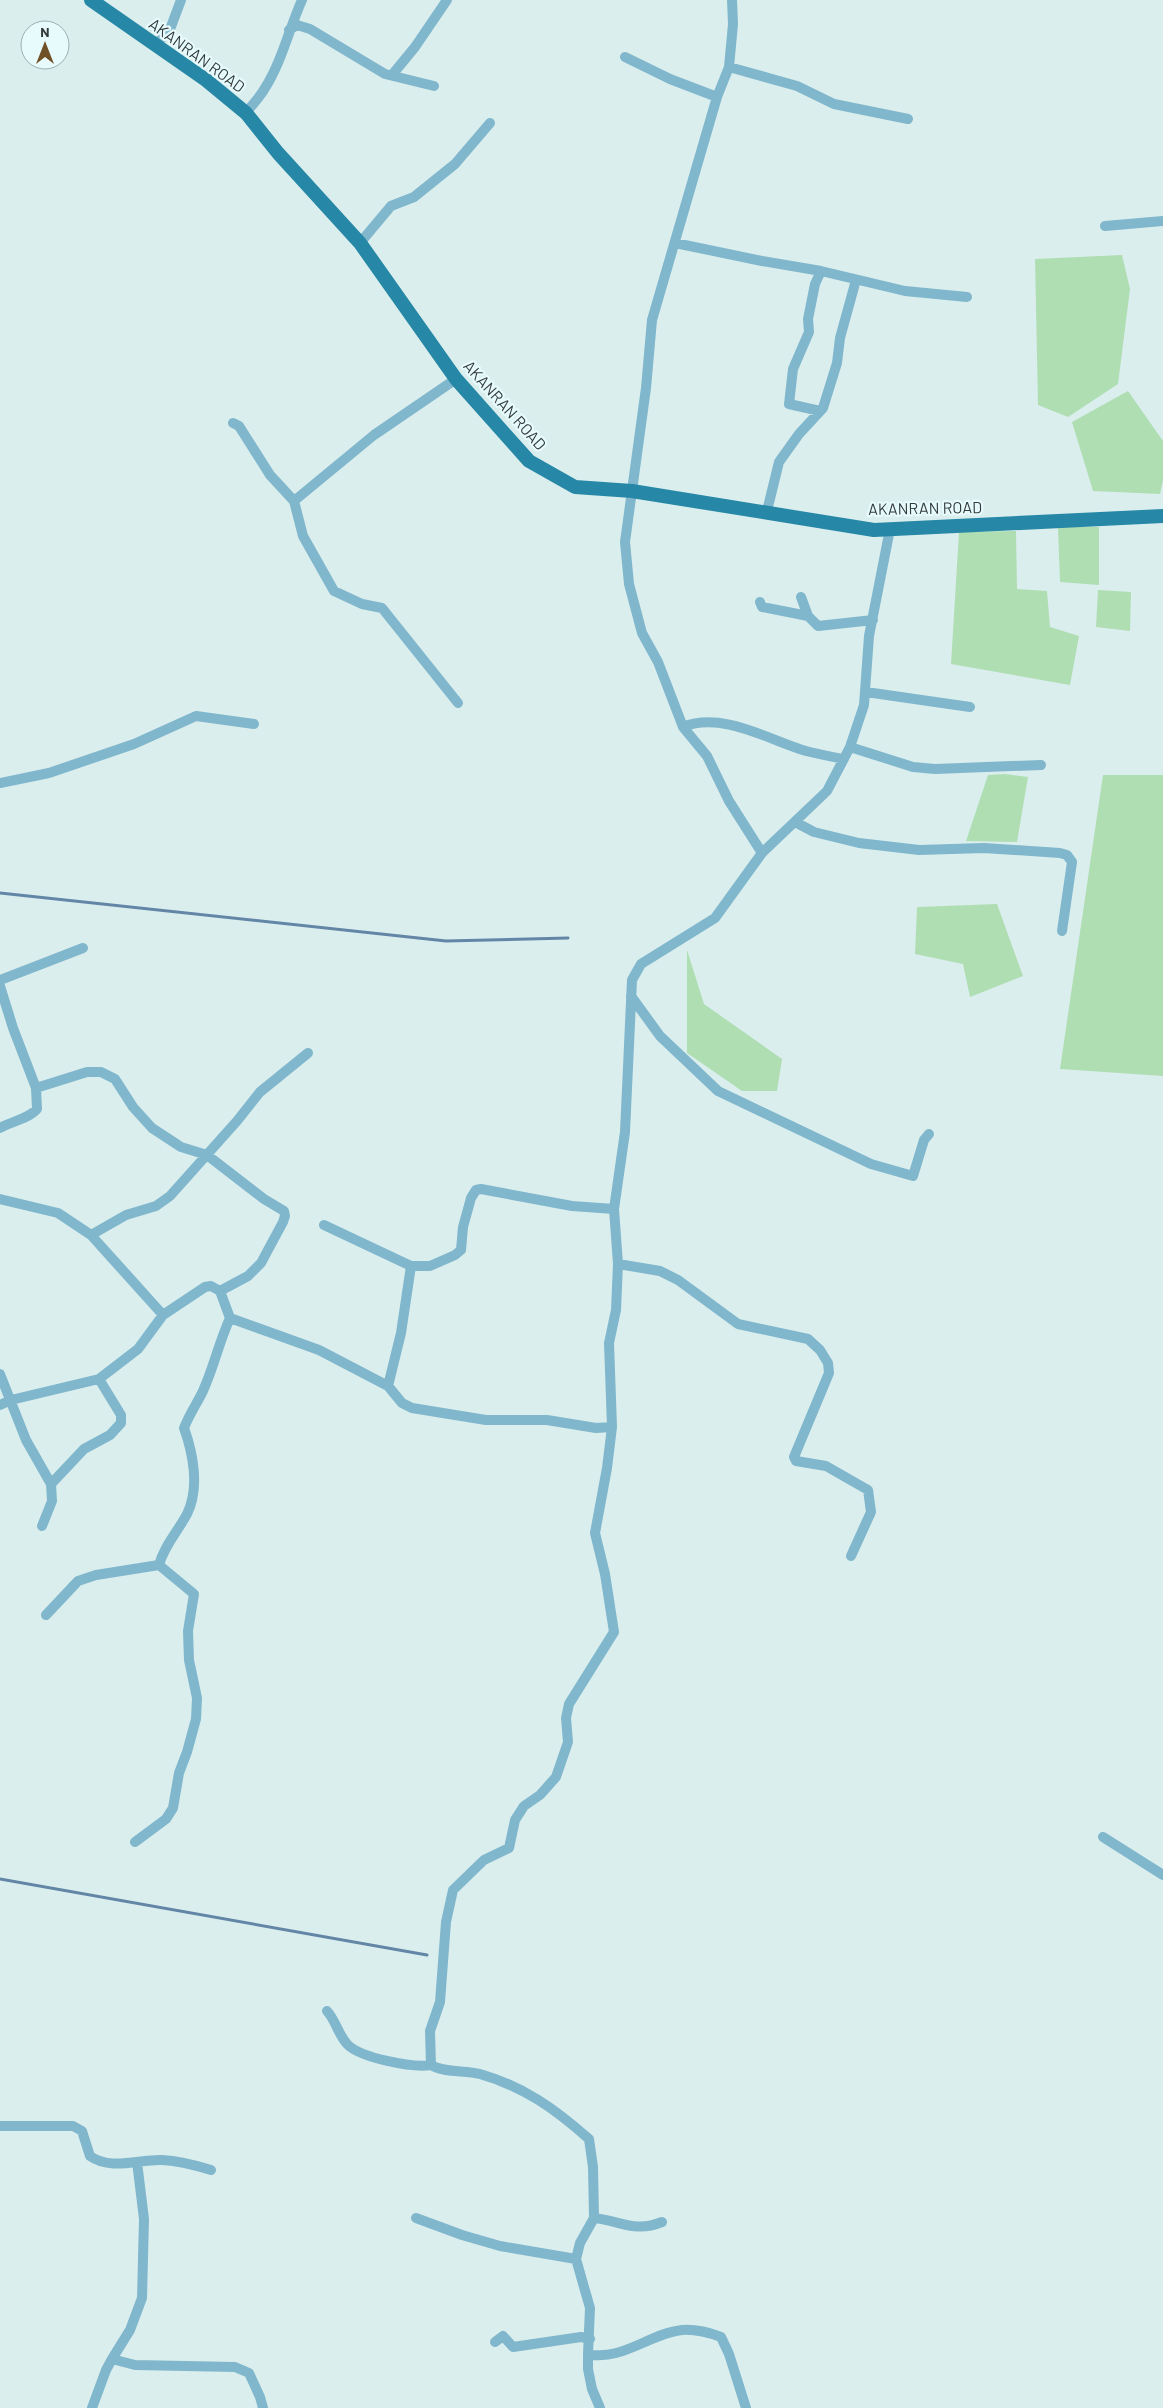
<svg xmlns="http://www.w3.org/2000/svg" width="1163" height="2408" font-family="Barlow,sans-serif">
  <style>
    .green { fill: #afdeb3 }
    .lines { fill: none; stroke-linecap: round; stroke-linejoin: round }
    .stream { stroke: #6386a6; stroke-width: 3 }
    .minor { stroke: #80b7cc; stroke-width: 10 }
    .major { stroke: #2688a6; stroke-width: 14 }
    .labels { text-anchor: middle; stroke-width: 4.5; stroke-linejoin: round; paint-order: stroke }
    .street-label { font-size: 16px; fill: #333b3b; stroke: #e8fbfc }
  </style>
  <rect width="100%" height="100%" fill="#dbeeee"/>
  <path class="green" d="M1122,255L1130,289L1118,384L1068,417L1038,405L1035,259Z
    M1128,391L1163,441V480L1160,494L1093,491L1072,422Z
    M1058,527H1099V585L1060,582Z
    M1016,531L1017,589L1047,591L1050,627L1079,636L1070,685L951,664L959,532Z
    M1098,590L1131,592L1130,631L1096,627Z
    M1005,774L1028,777L1017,842L966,841L988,775Z
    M1103,775H1163V1076L1060,1069Z
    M997,904L1023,976L970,997L963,964L915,954L917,907Z
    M687,950L704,1004L782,1059L777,1091H742L687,1053Z"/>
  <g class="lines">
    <path class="stream" d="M0,893L446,941L568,938
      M0,1879L427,1955"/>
    <path class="minor" d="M289,30L297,25L310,29L385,74L434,86
      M155,44L169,32L181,0
      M625,57L670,79L717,97
      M729,67L797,86L834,104L908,119
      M392,75L415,47L447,0
      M246,113C252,105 260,97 265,88C282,61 289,29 302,0
      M1105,226L1163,221
      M360,243L391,206L414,197L455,164L490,123
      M675,243L762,261L821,271L905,291L967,297
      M820,411L789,404L793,369L809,332L808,319L815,284L821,271
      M233,423L239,426L270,475L294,501L303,536L334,591L362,604L382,608L458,703
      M294,501L374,435L456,379
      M767,511L779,462L799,434L823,408L837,363L840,338L856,280
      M801,597L808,616L818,626L873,620
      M760,602L762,607L808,616
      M866,692L970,707
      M683,727L658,662L642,633L629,584L625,542L646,388L652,320L717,97L729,67L733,24L732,0
      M850,747L913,767L935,769L1041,765
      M0,783L49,773L134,744L196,716L254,724
      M795,822L814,832L859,843L919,850L984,848L1060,853L1067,855L1072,862L1062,931
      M762,853L729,801L707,756L683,727C722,711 769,740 806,751C819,754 832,757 844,759
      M0,980L83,948
      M0,986L13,1028L36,1088L37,1109C30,1118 10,1122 0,1128
      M631,996L660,1036L718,1091L871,1164L913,1176L924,1140L929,1134
      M36,1088L87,1072H101L115,1079L133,1107L152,1128L181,1147L207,1155L264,1199L284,1211L285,1216L283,1222L261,1263L248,1276L220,1291
      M0,1199L58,1213L91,1235L163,1315L205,1287L211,1286L220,1291L230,1318L319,1350L388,1386L402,1403L412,1408L486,1420H547L596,1428L612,1427
      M324,1225L411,1266H430L455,1255L461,1250L463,1227L471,1198L476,1190L481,1189L572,1206L614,1209
      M91,1235L126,1215L156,1206L170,1196L237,1121L260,1092L308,1053
      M618,1264L660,1271L678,1280L738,1324L808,1339L820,1350L828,1363L829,1373L794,1457L796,1461L826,1466L868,1490L871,1512L851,1556
      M0,1374L26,1440L51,1484L52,1501L42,1526
      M388,1386L401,1333L411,1266
      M0,1405L11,1400L99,1379L138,1349L163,1315
      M51,1484L84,1449L110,1435L121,1423V1415L99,1379
      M46,1615L78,1581L96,1575L159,1565
      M1103,1837L1163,1875
      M135,1842L166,1819L173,1808L179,1773L187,1752L196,1719L197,1698L189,1660L188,1631L194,1594L159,1565C164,1546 178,1531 187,1514C200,1488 193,1453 184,1428C189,1415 196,1405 202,1393C213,1370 219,1342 230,1318
      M327,2011C336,2021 338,2034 347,2044C360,2058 413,2068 431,2065
      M0,2126H73L82,2131L90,2156C111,2171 139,2159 162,2160C179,2161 195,2165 211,2170
      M416,2218L462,2235L500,2246L576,2259
      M594,2218C621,2221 635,2233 662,2222
      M495,2342L503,2336L513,2347L581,2337L590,2339
      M588,2354L590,2308L576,2259L580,2243L594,2218L593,2167L589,2139C555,2109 525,2087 480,2074C465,2070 444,2073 431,2065L430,2031L440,2002L446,1922L453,1890L484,1860L509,1848L515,1820L524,1806L540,1795L556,1777L568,1742L566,1718L569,1704L614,1632L605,1574L595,1533L607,1468L612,1427L609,1343L616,1310L618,1264L614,1209L625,1132L632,980L641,964L715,918L762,853L827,791L850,747L864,705L869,636L890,529
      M112,2359L130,2330L142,2298L144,2219L137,2162
      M92,2408L106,2370L112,2359L135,2365L235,2367L249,2373L260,2397L263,2408
      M600,2408L592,2389L588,2369V2354C620,2362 651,2333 682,2330C696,2329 707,2332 721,2337L729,2354L746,2408"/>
    <path class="major" d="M91,0L206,80L246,113L278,153L360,243L456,379L529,461L575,487L632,491L874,530L1163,516"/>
  </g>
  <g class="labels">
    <g class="street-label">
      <text transform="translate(197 55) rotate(36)" y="6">AKANRAN ROAD</text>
      <text transform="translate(505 405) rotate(48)" y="6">AKANRAN ROAD</text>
      <text transform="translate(925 508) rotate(-1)" y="6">AKANRAN ROAD</text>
    </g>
  </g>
  <g transform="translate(45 45)"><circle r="24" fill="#e8fbfc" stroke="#a0aeaf"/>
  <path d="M0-4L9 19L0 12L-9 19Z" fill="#705026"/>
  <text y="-8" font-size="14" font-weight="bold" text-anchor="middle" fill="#333b3b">N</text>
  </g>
</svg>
